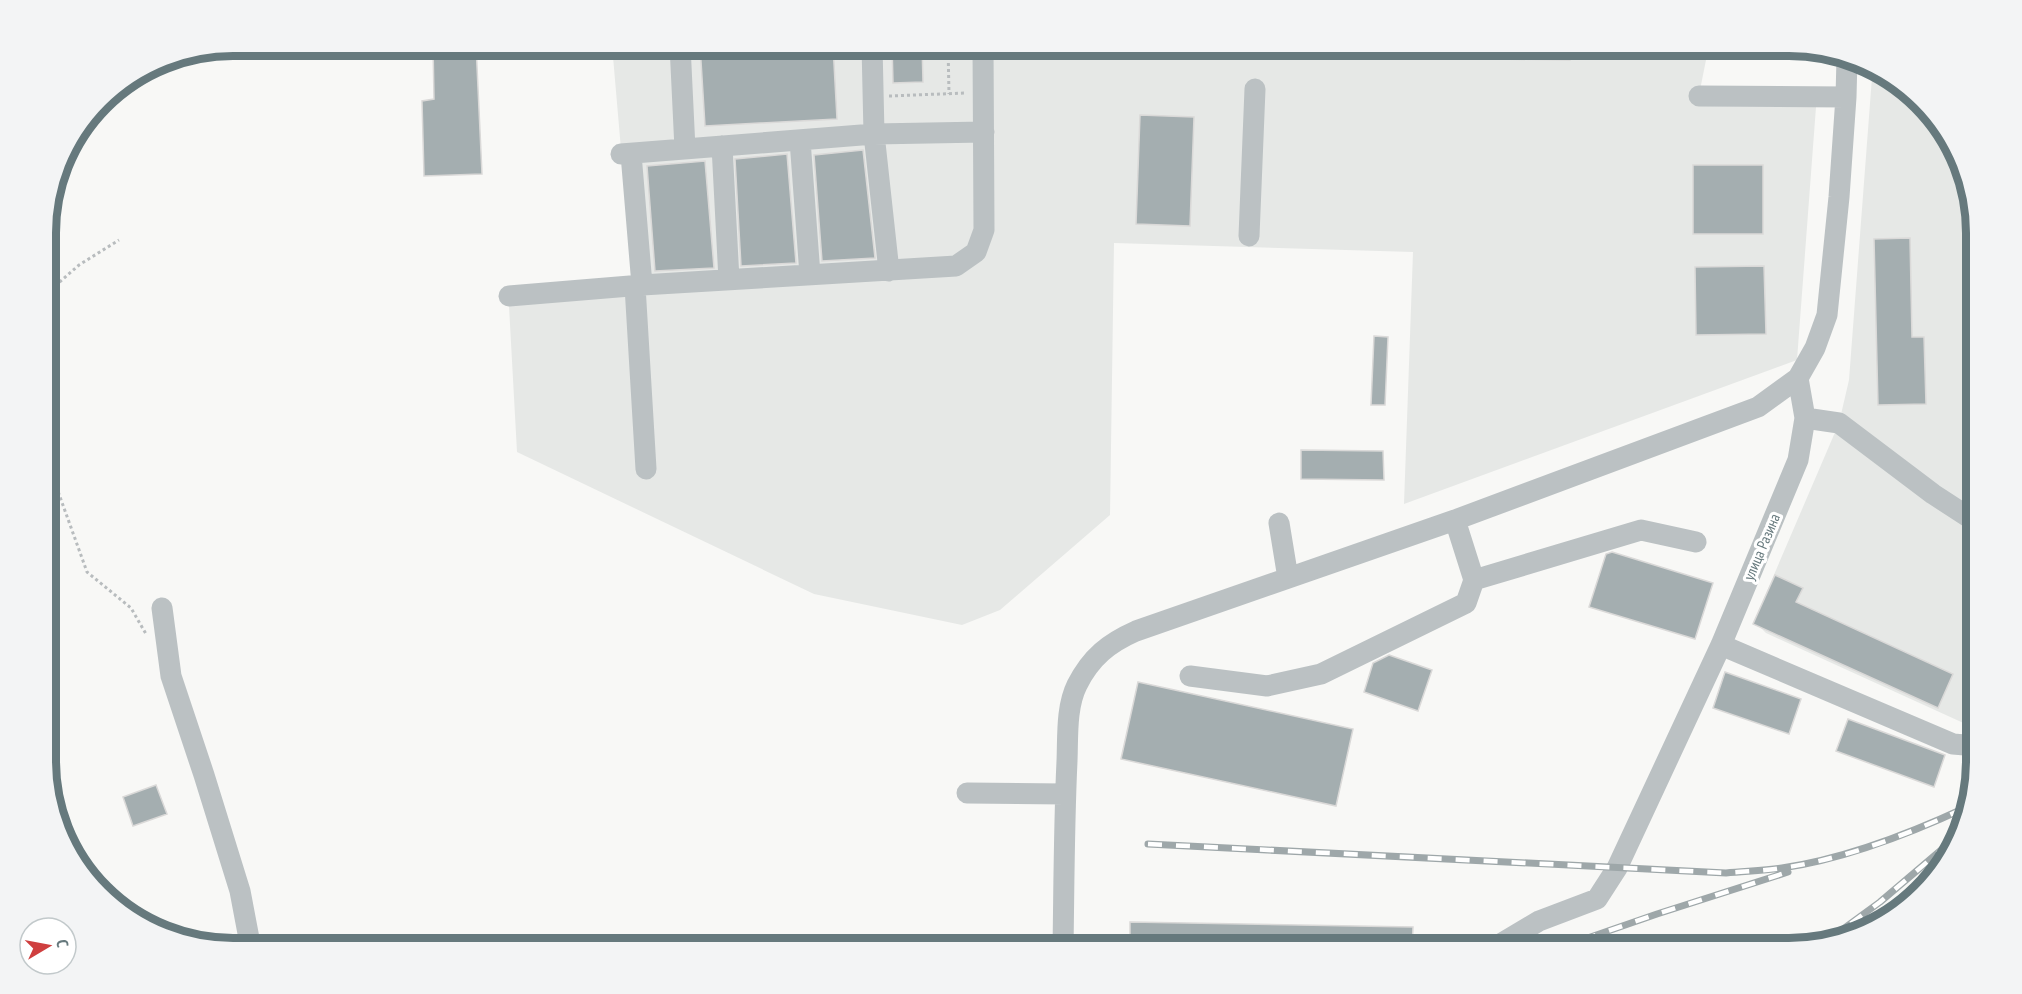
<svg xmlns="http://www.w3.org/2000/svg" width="2022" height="994" font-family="'PT Sans Narrow',sans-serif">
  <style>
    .built { fill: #e6e8e6 }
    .building { fill: #a4aeb0; stroke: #dad9d8; stroke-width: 1.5 }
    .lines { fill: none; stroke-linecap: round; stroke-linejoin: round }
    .path { stroke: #b8bcbe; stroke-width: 3; stroke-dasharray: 3 3; stroke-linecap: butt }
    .minor { stroke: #bbc1c3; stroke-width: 21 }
    .rail-casing { stroke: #9ea7a9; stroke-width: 7 }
    .rail { stroke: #fff; stroke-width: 4.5; stroke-dasharray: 14; stroke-linecap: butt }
    .labels { text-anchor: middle; stroke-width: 6; stroke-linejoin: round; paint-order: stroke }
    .street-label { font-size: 15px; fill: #66797d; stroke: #fff }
    .rim { fill: none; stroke: #66797d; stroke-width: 8 }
  </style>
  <rect width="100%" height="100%" fill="#f8f8f6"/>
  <path class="built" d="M612,45H1718L1719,59L1706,60L1699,95L1705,106L1816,107L1797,360L1404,504L1413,252L1114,243L1110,515L1000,610L962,625L814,594L517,452L508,288L632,277Z
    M1873,64L1945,128L1975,208L1977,727L1970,726L1766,633L1760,627L1757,619L1758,612L1839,423L1849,380Z
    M1931,875L1894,917L1868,926Z"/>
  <path class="building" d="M433,45H476L482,174L424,176L422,101L434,99Z
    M700,45H833L837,119L705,126Z
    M892,45H922L923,82L893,83Z
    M1428,45H1570V60L1428,58Z
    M1681,45H1718L1719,59H1681Z
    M1140,115L1194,117L1190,226L1136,224Z
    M863,150L875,258L822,261L814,155Z
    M787,154L796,263L741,266L735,159Z
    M705,161L714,268L655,271L647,166Z
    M1693,165H1763V234H1693Z
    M1910,238L1912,337H1924L1926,404L1878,405L1874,239Z
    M1764,266L1766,334L1696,335L1695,267Z
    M1374,336L1388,337L1385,405H1371Z
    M1301,450L1383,451L1384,480L1301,479Z
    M1612,552L1713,583L1695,639L1589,607L1606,554Z
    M1775,575L1803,588L1796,602L1953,674L1938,708L1753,624Z
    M1389,655L1432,670L1418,711L1364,692L1373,663Z
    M1725,672L1801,699L1789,734L1713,708Z
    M1138,682L1353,729L1336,806L1121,759Z
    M1848,719L1945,755L1934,787L1836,751Z
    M156,785L167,814L133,826L123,797Z
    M1130,922L1413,927L1412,949H1130Z"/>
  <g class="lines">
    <path class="path" d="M948,45L949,94
      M889,96L966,93
      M46,294L79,265L119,240
      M46,458L87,572L131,608L146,634"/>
    <path class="minor" d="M680,45L685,149
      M1699,96L1846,97
      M800,140L810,275
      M722,146L729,280
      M621,154L874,134L872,45
      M631,154L642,285
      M1249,236L1255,89
      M889,271L874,134L984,132
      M635,286L646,469
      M509,296L642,285L956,266L976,252L984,230L983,45
      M1805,418L1839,423L1933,494L1976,522
      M1279,523L1288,578
      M1474,580L1641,530L1696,542
      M162,608L171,676L204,775L240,891L251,949
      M1721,645L1953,744L1977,746
      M1190,676L1267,686L1321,674L1466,603L1474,580L1455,520
      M967,793L1065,794
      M1063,949C1064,886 1064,824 1067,761C1068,737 1066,707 1077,685C1091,657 1109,643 1136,631L1455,520L1758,407L1798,378
      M1492,949L1539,921L1597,899L1617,868L1721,645L1798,460L1805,418L1798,378L1815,348L1827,315L1839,197L1846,97L1847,58"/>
    <defs>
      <path id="rail" d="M1148,844L1726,873C1745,871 1763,871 1782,868C1845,859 1909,834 1967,807
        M1863,928L1879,917L1937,868
        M1828,940L1880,902L1960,834
        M1556,949L1657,914L1788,872"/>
    </defs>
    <use href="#rail" class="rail-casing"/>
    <use href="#rail" class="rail"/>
  </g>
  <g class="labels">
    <g class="street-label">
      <text transform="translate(1762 547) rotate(-67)" y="5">улица Разина</text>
    </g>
  </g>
  <path d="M0 0H2022V994H0ZM233 56H1789A177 177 0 0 1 1966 233V761A177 177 0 0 1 1789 938H233A177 177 0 0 1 56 761V233A177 177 0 0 1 233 56Z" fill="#f3f4f5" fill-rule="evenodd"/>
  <path class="rim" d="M233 56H1789A177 177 0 0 1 1966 233V761A177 177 0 0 1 1789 938H233A177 177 0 0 1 56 761V233A177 177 0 0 1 233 56Z"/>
  <g transform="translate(48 946) rotate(80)"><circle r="28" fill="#ffffff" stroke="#c2c9cb" stroke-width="1.5"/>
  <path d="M0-4.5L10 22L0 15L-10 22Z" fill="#cf3f3f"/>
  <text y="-9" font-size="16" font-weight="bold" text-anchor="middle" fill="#66797d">С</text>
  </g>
</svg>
